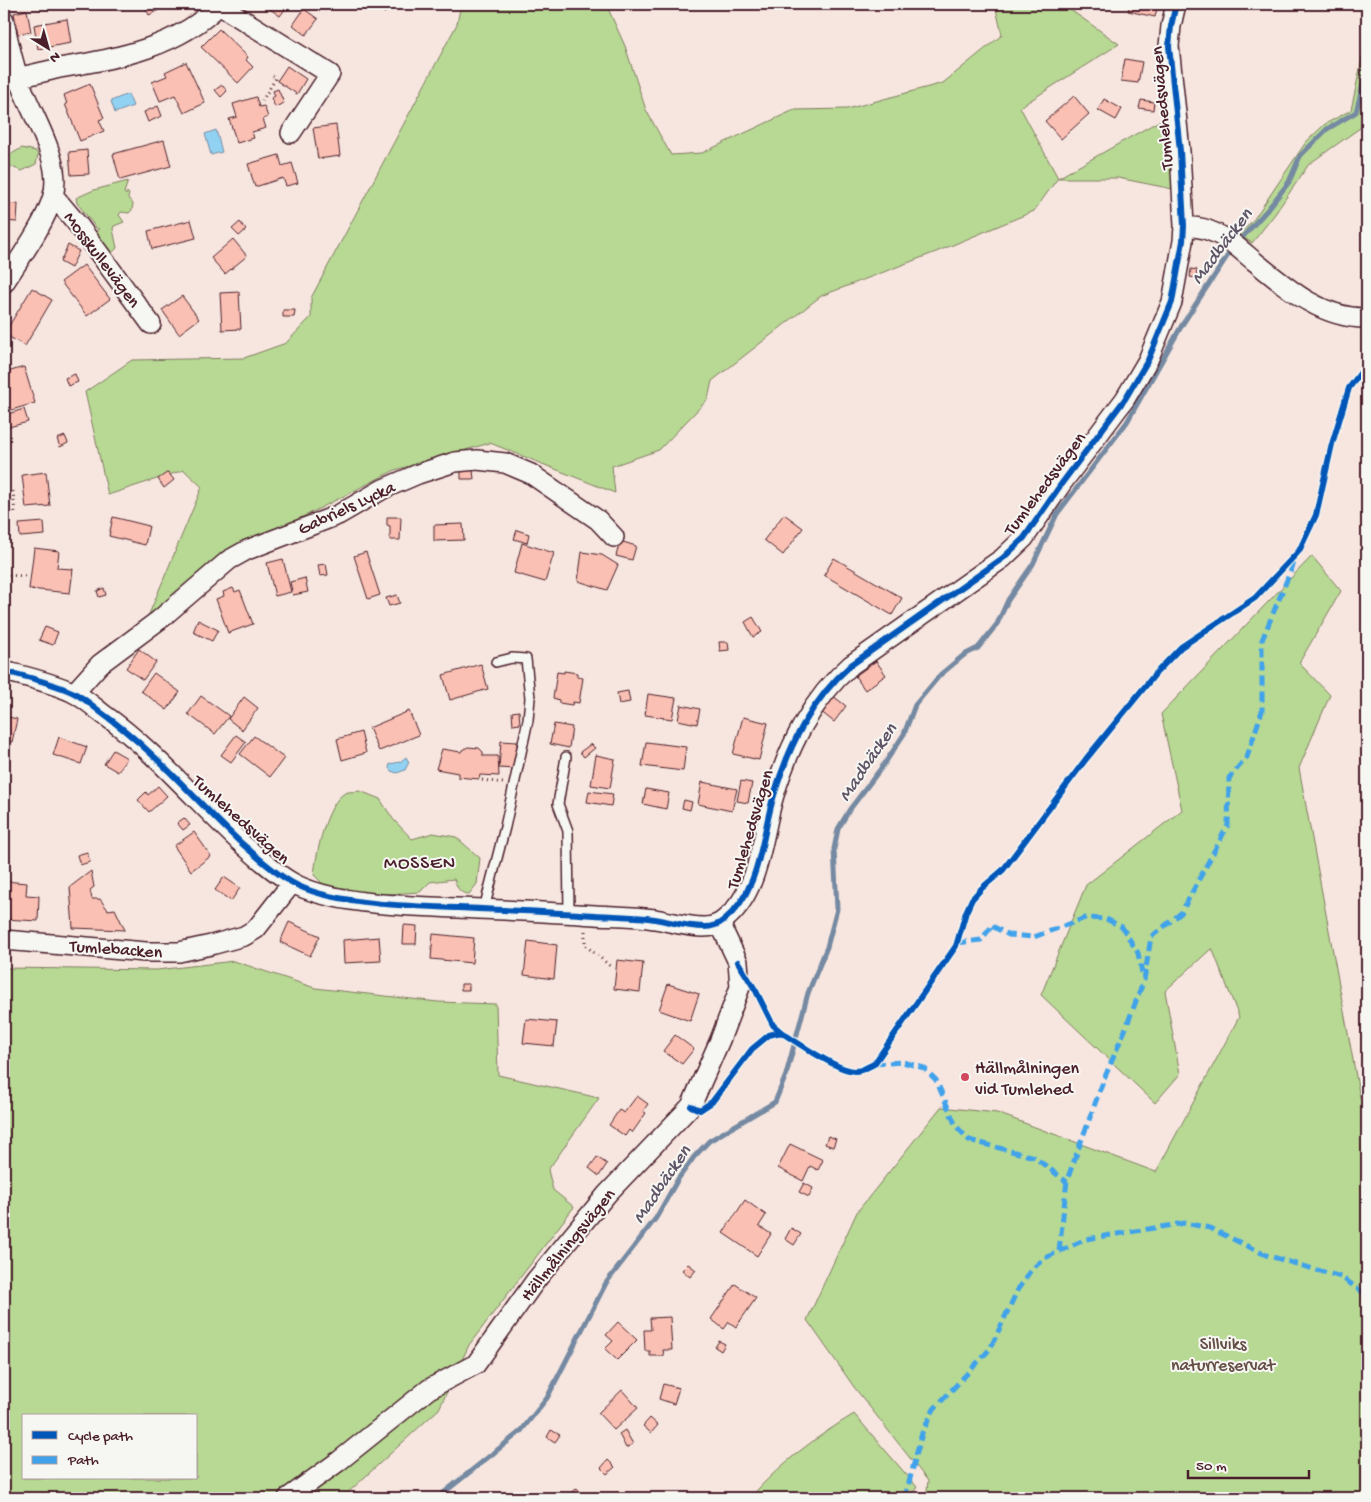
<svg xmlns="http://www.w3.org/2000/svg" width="1371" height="1502" font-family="'Gochi Hand',sans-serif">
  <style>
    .green { fill: #b7d994; stroke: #807c60; fill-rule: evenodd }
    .water { fill: #91d2f2; stroke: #758aa2 }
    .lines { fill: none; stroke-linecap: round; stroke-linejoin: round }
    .stream { stroke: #758aa2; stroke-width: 5 }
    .building { fill: #fac0b3; stroke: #4a1f2b }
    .service-casing { stroke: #4a1f2b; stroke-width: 12 }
    .minor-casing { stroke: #4a1f2b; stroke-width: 22 }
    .path { stroke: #4a1f2b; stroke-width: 3; stroke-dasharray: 1 4; stroke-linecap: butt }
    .service { stroke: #f6f6f2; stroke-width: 9 }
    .minor { stroke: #f6f6f2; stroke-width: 19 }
    .quiet { stroke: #40a2eb; stroke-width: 5; stroke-dasharray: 10 5; stroke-linecap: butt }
    .cycleway-casing { stroke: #f6f6f2; stroke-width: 9 }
    .cycleway { stroke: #0057b8; stroke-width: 6 }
    .poi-dot { fill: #d1495b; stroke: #f6f6f2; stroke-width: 2 }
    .labels { text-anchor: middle; stroke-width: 4; stroke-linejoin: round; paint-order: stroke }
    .street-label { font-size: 18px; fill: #4a1f2b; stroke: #f6f6f2 }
    .poi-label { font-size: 18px; fill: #4a1f2b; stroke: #f6f6f2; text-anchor: start }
    .park-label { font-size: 18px; fill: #654e45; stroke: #f6f6f2 }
    .water-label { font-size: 19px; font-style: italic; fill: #5f5567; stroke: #f6f6f2 }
    .neighbourhood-label { font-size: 19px; letter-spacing: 1px; fill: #4a1f2b; stroke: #f6f6f2 }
  </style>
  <rect width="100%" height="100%" fill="#f7e6df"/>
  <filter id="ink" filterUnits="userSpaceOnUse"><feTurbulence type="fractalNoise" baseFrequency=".02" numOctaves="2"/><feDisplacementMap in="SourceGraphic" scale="10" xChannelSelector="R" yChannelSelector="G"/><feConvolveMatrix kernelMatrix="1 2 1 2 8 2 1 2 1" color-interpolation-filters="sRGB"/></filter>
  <g filter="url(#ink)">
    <path class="green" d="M461,4H606L625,46L646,110L671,155L702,153L794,110L847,109L943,83L1002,35L995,4H1062L1119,44L1020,107L1058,178L1166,117L1171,153L1173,189L1118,178H1058L1034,211L936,252L821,296L712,381L708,399L659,450L612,466L615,493L490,443L395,470L230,554L147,619L202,487L184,470L108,495L85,392L132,360L244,358L286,343L311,317V298L457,24Z
      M1367,36V123L1309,164L1275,214L1252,243L1239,235L1254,219L1306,142L1325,124L1351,110Z
      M22,148L36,151L38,155L36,164L22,171L4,164V158Z
      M128,181L124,193L126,195L127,192L129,194L128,198L133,204L132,210L129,213L121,212L119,215L124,222L114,226L113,229L117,248L112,253L93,234L99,229L96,228L77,203L76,198L94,190Z
      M1312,556L1341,591L1299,663L1330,695L1299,768L1360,1098L1367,1090V1498H926L928,1481L854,1387L807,1320L857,1212L941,1107L997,1113L1156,1172L1239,1017L1212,948L1165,991L1180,1074L1155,1103L1041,995L1086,885L1182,810L1161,714Z
      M360,791L380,799L393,819L412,839L433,833L456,837L480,858L477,884L469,894C459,894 457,887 454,879L430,882L420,892L358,896L323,884L314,875C316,855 326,803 345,793C349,791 356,792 360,791Z
      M234,961L315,988L438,1002L496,1004L498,1075L599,1098L548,1170L553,1190L574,1207L469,1345L439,1409L342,1498H4V968L157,970ZM24,1416H196V1478H24Z
      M854,1414L917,1487L909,1498H750C779,1464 816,1437 854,1414Z"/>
    <path class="water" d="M128,94L133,106L115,113L111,101Z
      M216,130L222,152L211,155L205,134Z
      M406,757L409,762L405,770L397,773L391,771L389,768L390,764L400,762Z"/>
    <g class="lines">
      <path class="stream" d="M1238,242L1268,209L1289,182L1300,156L1327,129L1356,112L1365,76L1367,49
        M438,1498L441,1495L521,1431L547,1398L606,1283L656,1218L678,1179L694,1157L709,1141L775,1102L786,1075L808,993L827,947L837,909L834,849L838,829L850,809L885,763L904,734L915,705L940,675L964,655L978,648L997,624L1008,600L1033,564L1057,514L1127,422L1182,325L1232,249"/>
    </g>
    <path class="building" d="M144,4H170L149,15Z
      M263,4H289L280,16Z
      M371,4H391L385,13Z
      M1130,4H1158L1155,17L1128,11Z
      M304,9L318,19L306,35L293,25Z
      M27,10L31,32L18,34L14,13Z
      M67,19L71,43L38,49L34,25Z
      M219,29L248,57L246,60L253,67L238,83L201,47Z
      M1125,59L1142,62L1138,83L1121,81Z
      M186,62L205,103L184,113L175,95L160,101L152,82L167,76L165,72Z
      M287,66L306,79L297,94L277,81Z
      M90,84L104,118L99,120L104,131L80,141L65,104H67L64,95Z
      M222,85L227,91L221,97L215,90Z
      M278,89L284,103L275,107L271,98L275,96L273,91Z
      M1074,96L1089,114L1061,139L1045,121Z
      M256,97L259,107L264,106L268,117L263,119L266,128L252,132L254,138L237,143L229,119L237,117L233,104Z
      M1104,99L1122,109L1116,120L1098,110Z
      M1141,100L1154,102L1153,110L1139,108Z
      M158,106L162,116L148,122L144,112Z
      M336,125L340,156L318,159L313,128Z
      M164,140L171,166L120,180L113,154Z
      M87,150L89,174L71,175L69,152Z
      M279,155L282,166L292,163L298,183L286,186L283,178L255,187L248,164Z
      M4,203L18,204L17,222L4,221Z
      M191,220L196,238L152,249L148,231Z
      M240,222L246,230L239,236L232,229Z
      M233,239L247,256L225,274L211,258Z
      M68,245L79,251L71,268L60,262Z
      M84,265L110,299L87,316L61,282Z
      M1191,269L1197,270L1196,278L1190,277Z
      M32,288L52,300L25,346L4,334Z
      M239,292L241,329L222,330L220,293Z
      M182,296L199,319L179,334L162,310Z
      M283,310H295L294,317H283Z
      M24,367L35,403L8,411L4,396V373Z
      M75,374L78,382L68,386L65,378Z
      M24,409L28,422L5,428L4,415Z
      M65,436L68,443L60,447L57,439Z
      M461,470H473L474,479H461Z
      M46,472L50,506L26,508L22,475Z
      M168,472L174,480L164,488L158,479Z
      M784,514L803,528L783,555L764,540Z
      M113,517L149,526L145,545L109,536Z
      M387,517H401L400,540H390V526L387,525Z
      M44,522L45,535L20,537L19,524Z
      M463,524L464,540L434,541V525Z
      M517,530L529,534L527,543L514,539Z
      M620,541L636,546L632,560L616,556Z
      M522,543L554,553L545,582L514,573Z
      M34,548L59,551L57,568L73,569L70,593L29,589Z
      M366,552L380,595L368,599L354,556Z
      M582,552L602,555L618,565L607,590L578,581Z
      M834,558L902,598L892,615L824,575Z
      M283,559L291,592L275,596L267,563Z
      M326,564L328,575L320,576L318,565Z
      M305,578L308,592L293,595L290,582Z
      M104,588L106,595L99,597L97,591Z
      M233,588L235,592L240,590L253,624L228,633L216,599L224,596L223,592Z
      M397,595L400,603L389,606L386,598Z
      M753,617L762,632L753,637L745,622Z
      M198,620L218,630L212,641L193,632Z
      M45,627L58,632L53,645L39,640Z
      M719,642H728L729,650L720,651Z
      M139,649L156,662L143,680L126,668Z
      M876,661L886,675L865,690L855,676Z
      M481,664L488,689L450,700L443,675Z
      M564,671L577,673V677L583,678L579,703L573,702L572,705L559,703V700L553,698L557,672L564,673Z
      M154,673L180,692L167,710L141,691Z
      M628,691L630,702L619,704L617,693Z
      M648,694L676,698L672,719L645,715Z
      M201,696L229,716L215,734L188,714Z
      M833,696L846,706L834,722L820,711Z
      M244,697L258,708L242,730L228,719Z
      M681,705L700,709L697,724L678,720Z
      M409,711L419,735L379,751L369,728Z
      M519,711L520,724L513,725L512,712Z
      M4,716L17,719L12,742L4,741Z
      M743,717L768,723L759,760L733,754Z
      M554,724L572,727L569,748L550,744Z
      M361,732L366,753L342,760L337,739Z
      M236,735L246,742L231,762L221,755Z
      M254,736L284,758L270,777L240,754Z
      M59,737L87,747L81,764L53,755Z
      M501,741L517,742L516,769L499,768Z
      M646,742L686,747L683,771L642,766Z
      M591,744L595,748L584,757L580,752Z
      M468,747L479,748L483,752V756H498L499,776L480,775L479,779L458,777V773L436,769L442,749L461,752L462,750Z
      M113,750L127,758L118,772L104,764Z
      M596,755L615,759L610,788L591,785Z
      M741,781L752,783L748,803L737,801Z
      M702,782L737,789L732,811L698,804Z
      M158,786L167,796L149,812L138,800L146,792L148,795Z
      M646,789L669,793L666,809L643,804Z
      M589,791L613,794L611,806L587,802Z
      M684,800L692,802L690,810L682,808Z
      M184,818L190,825L183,830L177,823Z
      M194,832L211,856L191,871L174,846Z
      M87,852L90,862L80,865L77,855Z
      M91,871L94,887L90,890L92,899H100L108,910L115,909L125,930L73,928L70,887Z
      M224,877L240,888L231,901L215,890Z
      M4,881L27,883L26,895L39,896L38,921L4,919Z
      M289,922L320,936L310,956L280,942Z
      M404,925L417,926L416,944H403Z
      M433,934L474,938L472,963L431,959Z
      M379,937L381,961L344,963L343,940Z
      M528,941L557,945L554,979L524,975Z
      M617,960L643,963L640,992L614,989Z
      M461,984H469V990H461Z
      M668,984L699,994L690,1021L659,1010Z
      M526,1019L557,1022L554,1046L523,1043Z
      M675,1035L694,1049L682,1064L663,1051Z
      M637,1096L648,1104L643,1111L646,1113L632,1133L629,1130L625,1136L609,1125L619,1110L624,1113Z
      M828,1136L836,1139L833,1147L825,1144Z
      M790,1144L823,1160L818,1170L810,1166L803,1181L778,1168Z
      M597,1157L607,1164L599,1176L589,1168Z
      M804,1183L813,1188L809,1197L799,1192Z
      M745,1200L766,1215L759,1226L771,1234L757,1256L723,1233Z
      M791,1228L801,1234L794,1245L785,1239Z
      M688,1264L696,1270L690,1277L682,1270Z
      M735,1284L756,1298L736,1327L729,1322L724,1329L711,1319Z
      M670,1317L672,1350H663L664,1356H650V1351H645L644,1330H651L650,1318Z
      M618,1322L637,1340L617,1360L605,1349L613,1341L606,1335Z
      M719,1341L725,1344L721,1351L715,1347Z
      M663,1384L679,1388L674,1404L659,1399Z
      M622,1390L638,1408L614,1430L598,1413Z
      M650,1418L658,1425L651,1433L643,1426Z
      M551,1430L560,1435L555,1442L547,1437Z
      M625,1430L633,1444L626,1448L619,1434Z
      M608,1460L615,1467L607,1474L601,1468Z
      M577,1488L586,1498H566Z"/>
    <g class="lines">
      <defs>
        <path id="service" d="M566,757L558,804L568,831L569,914
          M484,909L505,827L528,720L530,698L526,659L512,658L496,662"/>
        <path id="minor" d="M219,5L330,74L291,133
          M4,20C8,41 13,63 20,83C32,116 63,161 53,196C45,224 20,258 4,283
          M4,79C22,78 42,72 60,68C117,58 178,48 220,4
          M53,195L79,226L151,324
          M1184,226C1192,227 1202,227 1210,231C1227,237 1240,249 1254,261C1287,288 1322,319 1367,318
          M4,671C27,677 50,682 72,692C83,697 93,706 103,714C154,750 194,799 239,841C256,856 272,871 291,882C330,905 412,906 458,908C503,910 549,912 595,915C615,916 635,916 655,919C671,922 688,927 704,927C711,927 718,925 724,920C761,891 761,837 774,795C789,746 811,700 851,665L1003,558L1024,538L1062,483L1125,399L1148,360L1172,302L1183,241L1184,226L1180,151L1169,46L1171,26L1176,4
          M74,693L100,664L159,620L229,560L247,550L338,515L383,489L418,474L455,462L477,460L505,463L531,474L598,520L614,537
          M4,940L146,952H179L211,945L244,936L256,929L292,883
          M288,1498L339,1461L429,1389L476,1364L536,1280L607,1194L691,1106L720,1040L740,987L738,962L720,924"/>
      </defs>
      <use href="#service" class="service-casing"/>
      <use href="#minor" class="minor-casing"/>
      <path class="path" d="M262,101L276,78L273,76
        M13,491L15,514
        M4,575L28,576
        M482,780L503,783
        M585,931V945L610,966"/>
      <use href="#service" class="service"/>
      <use href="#minor" class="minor"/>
      <path class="quiet" d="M992,926L1009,935L1034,937L1085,918L1106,919L1122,927L1138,953L1142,973
        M957,943L981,940L992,926
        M874,1064L903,1062L924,1068L936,1080L956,1126L969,1140L1034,1157L1067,1182
        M1059,1251L1067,1180L1104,1079L1125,1030L1144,980L1151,937L1181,913L1228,825L1229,778L1247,757L1262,711V640L1296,558
        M903,1498L907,1490L922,1433L934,1409L990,1349L1018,1289L1031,1270L1045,1258L1086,1239L1185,1223L1210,1228L1266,1255L1341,1277L1367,1295"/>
      <defs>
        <path id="cycleway" d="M4,671C27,677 50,682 72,692C83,697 93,706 103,714C154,750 194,799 239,841C256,856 272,871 291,882C330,905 412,906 458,908C503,910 549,912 595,915C615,916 635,916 655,919C671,922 688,927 704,927C711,927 718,925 724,920C761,891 761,837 774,795C789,746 811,700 851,665L1003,558L1024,538L1062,483L1125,399L1148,360L1172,302L1183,241L1184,226L1180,151L1169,46L1171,26L1176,4
          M738,962L756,991L773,1025L781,1032C796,1042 833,1067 849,1070C858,1073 866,1068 874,1064L956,946L966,912L972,899L982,888L1003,870L1086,759L1156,673L1181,647L1255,598L1299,551L1316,515L1332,444L1349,388L1367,364
          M691,1106L700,1110L712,1102L752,1049L769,1035L781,1032"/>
      </defs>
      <use href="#cycleway" class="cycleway-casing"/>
      <use href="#cycleway" class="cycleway"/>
    </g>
  </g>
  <circle class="poi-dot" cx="965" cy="1077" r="5"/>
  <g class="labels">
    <g class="street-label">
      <text transform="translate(1161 108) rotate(-95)" y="6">Tumlehedsvägen</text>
      <text transform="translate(103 259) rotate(53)" y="6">Mosskullevägen</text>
      <text transform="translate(1044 483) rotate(-53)" y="6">Tumlehedsvägen</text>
      <text transform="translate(346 507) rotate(-25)" y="6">Gabriels Lycka</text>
      <text transform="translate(242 819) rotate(42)" y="6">Tumlehedsvägen</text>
      <text transform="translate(749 829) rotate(-73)" y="6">Tumlehedsvägen</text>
      <text transform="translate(116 948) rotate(4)" y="6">Tumlebacken</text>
      <text transform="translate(567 1244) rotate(-51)" y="6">Hällmålningsvägen</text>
    </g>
    <g class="poi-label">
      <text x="975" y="1073">Hällmålningen<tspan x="975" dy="21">vid Tumlehed</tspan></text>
    </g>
    <g class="park-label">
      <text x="1223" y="1349">Sillviks<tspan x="1223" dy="21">naturreservat</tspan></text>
    </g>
    <g class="water-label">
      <text transform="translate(1220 245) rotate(-53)" y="7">Madbäcken</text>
      <text transform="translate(866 761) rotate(-56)" y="7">Madbäcken</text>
      <text transform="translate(660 1183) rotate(-56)" y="7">Madbäcken</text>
    </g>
    <g class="neighbourhood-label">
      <text x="420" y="868">MOSSEN</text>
    </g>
  </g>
  <rect width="1371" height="1502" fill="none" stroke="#f6f6f2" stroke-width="20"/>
  <rect x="10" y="10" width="1351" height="1482" fill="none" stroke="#4a1f2b" stroke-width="2" filter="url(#ink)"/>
  <rect x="22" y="1414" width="175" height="65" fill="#f6f6f2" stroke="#b1a0a2"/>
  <rect x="32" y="1431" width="25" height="8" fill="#0057b8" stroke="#b1a0a2"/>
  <text x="68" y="1440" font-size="15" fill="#4a1f2b">Cycle path</text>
  <rect x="32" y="1456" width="25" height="8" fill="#40a2eb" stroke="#b1a0a2"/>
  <text x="68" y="1464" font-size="15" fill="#4a1f2b">Path</text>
  <g transform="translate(48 48) rotate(143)" stroke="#f6f6f2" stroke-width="4" paint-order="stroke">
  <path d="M0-4L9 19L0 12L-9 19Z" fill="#4a1f2b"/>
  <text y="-8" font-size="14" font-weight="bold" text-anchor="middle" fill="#4a1f2b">N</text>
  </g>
  <path d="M1188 1470v8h121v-8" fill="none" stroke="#4a1f2b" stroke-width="2.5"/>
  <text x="1196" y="1470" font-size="15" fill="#4a1f2b" stroke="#f6f6f2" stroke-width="4" paint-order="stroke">50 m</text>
</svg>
